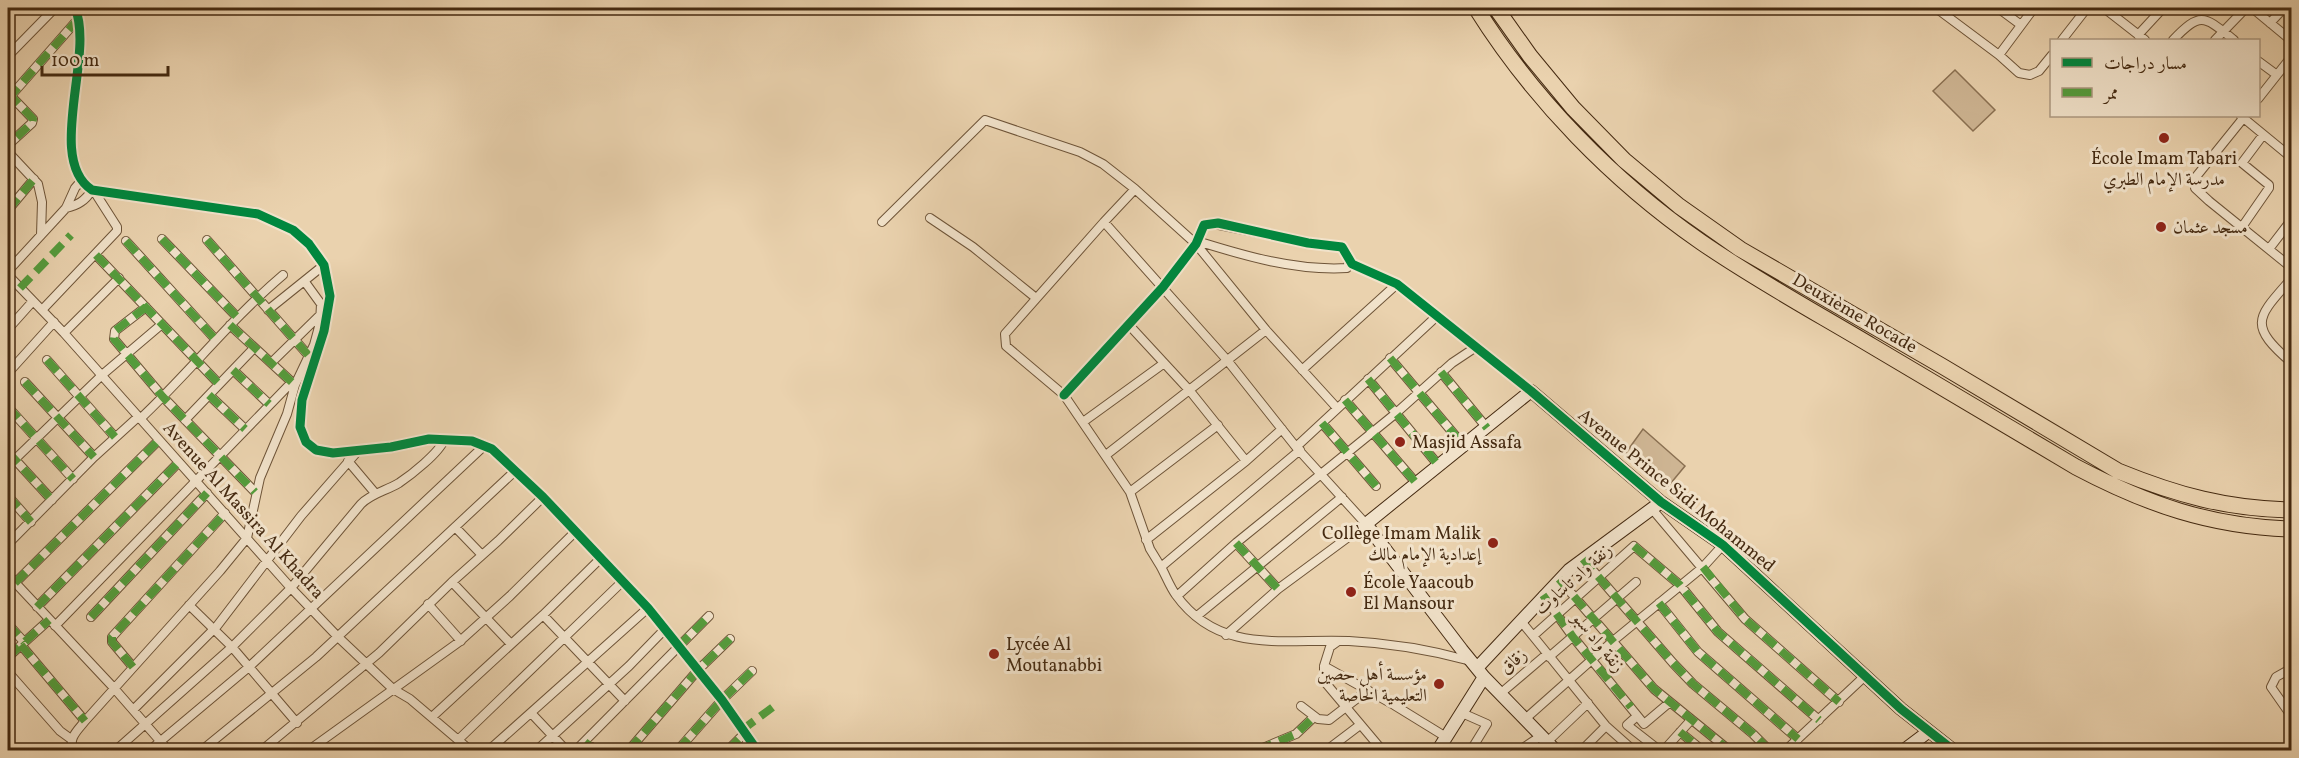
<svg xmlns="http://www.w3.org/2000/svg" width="2299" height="758" font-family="Vollkorn,Amiri,serif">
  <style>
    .park { fill: #ceb593; stroke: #8a7052; stroke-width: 1.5 }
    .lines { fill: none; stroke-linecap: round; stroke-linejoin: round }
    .street-casing { stroke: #6e5438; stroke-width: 10 }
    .secondary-casing { stroke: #452a11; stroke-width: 14 }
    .highway-casing { stroke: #452a11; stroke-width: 17 }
    .street { stroke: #f1e2ca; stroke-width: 8 }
    .secondary { stroke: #f1e2ca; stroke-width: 12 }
    .highway { stroke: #ead2ae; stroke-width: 15 }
    .quiet { stroke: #549c3c; stroke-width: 8; stroke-dasharray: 15 8; stroke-linecap: butt }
    .cycleway-casing { stroke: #f1e2ca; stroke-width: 13 }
    .cycleway { stroke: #00873e; stroke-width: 9 }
    .poi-dot { fill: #8f2418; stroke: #f1e2ca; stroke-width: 2 }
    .labels { text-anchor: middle; stroke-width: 6; stroke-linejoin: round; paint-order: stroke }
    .poi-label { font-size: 18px; fill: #452a11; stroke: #f1e2ca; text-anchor: start }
    .street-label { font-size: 18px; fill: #452a11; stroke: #f1e2ca }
  </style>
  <rect width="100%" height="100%" fill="#ead2ae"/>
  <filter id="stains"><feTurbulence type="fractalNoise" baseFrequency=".00333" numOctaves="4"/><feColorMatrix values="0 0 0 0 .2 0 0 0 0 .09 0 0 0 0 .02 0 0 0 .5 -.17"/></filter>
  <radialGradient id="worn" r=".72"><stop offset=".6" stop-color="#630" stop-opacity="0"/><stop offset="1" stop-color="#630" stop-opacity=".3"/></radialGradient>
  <path class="park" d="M1955,70L1995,110L1973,131L1933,91Z
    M1643,429L1685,466L1666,489L1625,454Z"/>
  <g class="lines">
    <defs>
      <path id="street" d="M75,8C95,55 45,159 92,190L258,214L293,230L309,244L324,265L330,296L324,331L302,400L300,427L306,442L316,450L333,453L391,447L429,439L472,441L492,449L543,497L648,608L722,700L757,750
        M1936,8L1999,55L2019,73L2030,75L2039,71L2052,55
        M1998,8L2021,25
        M2104,8L2145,40
        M2252,8L2292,41
        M2270,23L2284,8
        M2138,35L2163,8
        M2062,40L2087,8
        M2173,40C2201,11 2204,16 2234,40
        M2215,40L2246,8
        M1999,55L2034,8
        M8,56L55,8
        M2258,61L2277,75
        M8,99L79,18
        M2258,99L2292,56
        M2241,116L2292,158
        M2245,116L2195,178V188L2209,201L2292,268
        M8,145L32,123L33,119L8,93
        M8,152L38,184L42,202L41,235
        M1135,189L1104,222L1227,360L1296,447L1366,524L1278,589L1226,635
        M66,208C78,205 85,201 92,190
        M8,210L34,179
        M930,218L973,247L1036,298
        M882,222L985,120L1080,152L1103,164L1135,189L1196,244L1266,330L1337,408
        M1104,222L1005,334L1006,346L1064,395L1130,492L1218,425
        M2242,227L2269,188V185L2242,163L2263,135
        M162,239L237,317
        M207,240L309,356
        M126,241L216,340
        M1197,241C1245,256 1296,271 1347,268L1350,260
        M2269,249L2292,219
        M96,255L219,384
        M8,271L66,208L75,188L81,181
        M8,275L64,333L291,588L338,637L393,689L410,699L470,750
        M2292,278C2258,317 2246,324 2292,363
        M146,307L115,331L114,339L163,397L255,492
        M42,310L117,231V227L94,191
        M268,310L324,265
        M230,325L295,385
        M1129,325L1190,391L1246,461L1282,429
        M8,329L33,301
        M64,333L119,278
        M1390,358L1464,446
        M47,360L115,437
        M271,363L321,314
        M233,370L269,404
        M1302,370L1397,284
        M1441,372L1487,428
        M8,373L54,322
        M1368,379L1439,466
        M25,382L94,457
        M209,395L245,429
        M1064,395L1163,287L1196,244L1204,225L1209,223L1308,243L1342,247L1352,264L1397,284L1531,391
        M1345,400L1417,484
        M8,407L73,479
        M140,419C189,373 231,319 283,275
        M185,420L254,348
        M1083,422L1163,364
        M1322,423L1376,486
        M1296,447L1437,316
        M1300,450L1161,567C1166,576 1170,587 1176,595C1220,656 1285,638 1349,641C1390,643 1431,650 1471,661
        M8,452L52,500
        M1106,455L1266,330
        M348,461L375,493
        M8,466L102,375L162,324
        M1130,492L1150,549L1161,567
        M8,496L31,522
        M1652,509L1745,619L1839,702
        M455,527L482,555
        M1146,540L1246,461
        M1236,543L1278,589
        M8,544L94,457L138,417
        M1583,559L1673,663L1693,684L1753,734L1769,750
        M8,575L113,687L168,750
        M1559,579L1654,689L1729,750
        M452,582L511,644
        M15,583L159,440
        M1543,595L1573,637L1644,724L1670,702
        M1177,596L1236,543L1395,414L1452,363L1476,347
        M1659,603L1698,652L1798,739
        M428,604L461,641
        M189,605L232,647L297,723
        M37,607L179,462
        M543,615L625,701
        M1197,616L1342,497
        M91,617L207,493
        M1520,620L1606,726L1633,750
        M8,624L24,642
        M55,626L292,382
        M1533,636L1634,546L1680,585L1718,632L1819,720
        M1337,642L1330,647L1324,666V681L1382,750
        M21,645L85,721
        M8,657L49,620
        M1549,657L1636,582
        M1324,666L1394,705L1446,737
        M133,667L112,642V637L225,513
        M2292,668L2276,677L2271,687L2292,717
        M8,672L60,731L71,739
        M1500,694L1547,654
        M1301,706L1318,719L1329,720L1368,690
        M133,710L217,626L301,516L357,452
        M1462,713L1487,724L1471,750
        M532,714L566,750
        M1637,716L1627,725L1659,750
        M432,717L543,615L601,558
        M1524,720L1613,641L1703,567L1723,545
        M1680,732L1702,750
        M458,740L623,581
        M585,742L595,750
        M1547,742L1588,703
        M74,750C67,739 78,730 85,721L220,571L247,538L260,478L287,414L295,385L314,345L320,323L321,304L305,282
        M116,750L232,647L291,588L361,504C372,493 386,491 399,483C411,475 439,453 444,440
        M150,750L249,667L485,445
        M202,750L316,657L516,470
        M262,750L379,653L452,582L498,541L543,497
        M309,750L459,642L510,596L575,532
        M489,750L648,608
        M537,750L629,666L664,630
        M576,750L709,616
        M629,750L698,670L730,639
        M678,750L722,700L752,671
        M728,750L745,733
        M1258,750L1296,734L1314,717
        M1327,750L1360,725
        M1520,750L1541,736
        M1582,750L1606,726
        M1664,750L1691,720
        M1786,750L1865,676"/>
      <path id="secondary" d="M1477,668L1569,570L1661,502
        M1438,750L1484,677
        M1555,750L1484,677L1462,650L1366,524L1531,391L1661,502L1723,545L1901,709L1953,750
        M1904,750L1928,732"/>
      <path id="highway" d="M1476,8C1533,99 1613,181 1701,242C1756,280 1815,312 1872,346C1940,386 2008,426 2076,467C2146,504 2211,527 2292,529
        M1496,8L1530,56L1573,108L1624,160L1679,206L1740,249L1942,366L2118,471C2177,495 2227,509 2292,510"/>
    </defs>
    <use href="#street" class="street-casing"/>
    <use href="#secondary" class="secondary-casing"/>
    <use href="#highway" class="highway-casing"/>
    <use href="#street" class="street"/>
    <use href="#secondary" class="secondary"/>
    <use href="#highway" class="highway"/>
    <path class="quiet" d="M8,93L33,119L32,123L8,145
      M8,99L79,18
      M8,159L11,155
      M8,210L34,179
      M162,239L237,317
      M207,240L309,356
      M126,241L216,340
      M96,255L219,384
      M20,288L71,235
      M146,307L115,331L114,339L163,397L255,492
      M230,325L295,385
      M1390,358L1464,446
      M47,360L115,437
      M233,370L269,404
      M1441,372L1487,428
      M1368,379L1439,466
      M25,382L94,457
      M209,395L245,429
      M1345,400L1417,484
      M8,407L73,479
      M1322,423L1376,486
      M8,452L52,500
      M8,496L31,522
      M1236,543L1278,589
      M1634,546L1680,585L1718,632L1819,720
      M1583,559L1673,663L1693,684L1753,734L1769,750
      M1703,567L1745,619L1839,702
      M1559,579L1654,689L1729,750
      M15,583L159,440
      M1543,595L1573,637L1631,707
      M1659,603L1698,652L1798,739
      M37,607L179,462
      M91,617L207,493
      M8,624L24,642
      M21,645L85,721
      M678,647L709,616
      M8,657L49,620
      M133,667L112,642V637L225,513
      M742,730L777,704
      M1680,732L1702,750
      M585,742L595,750
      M629,750L698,670L730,639
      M678,750L722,700L752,671
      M728,750L745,733
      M797,750L801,747
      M1258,750L1296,734L1314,717"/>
    <defs>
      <path id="cycleway" d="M75,8C95,55 45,159 92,190L258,214L293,230L309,244L324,265L330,296L324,331L302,400L300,427L306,442L316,450L333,453L391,447L429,439L472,441L492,449L543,497L648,608L722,700L757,750
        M1064,395L1163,287L1196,244L1204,225L1218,223L1308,243L1342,247L1352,264L1397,284L1531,391L1661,502L1723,545L1901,709L1953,750"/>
    </defs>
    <use href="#cycleway" class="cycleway-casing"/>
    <use href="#cycleway" class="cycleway"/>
  </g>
  <g class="poi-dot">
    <circle cx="2164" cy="138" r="6"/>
    <circle cx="2161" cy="227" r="6"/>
    <circle cx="1400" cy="442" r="6"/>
    <circle cx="1493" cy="543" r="6"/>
    <circle cx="1351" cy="592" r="6"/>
    <circle cx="994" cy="654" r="6"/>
    <circle cx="1439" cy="684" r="6"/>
  </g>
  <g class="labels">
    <g class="poi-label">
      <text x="2164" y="164" text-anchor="middle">École Imam Tabari<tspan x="2164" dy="21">مدرسة الإمام الطبري</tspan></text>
      <text x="2173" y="233">مسجد عثمان</text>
      <text x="1412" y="448">Masjid Assafa</text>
      <text x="1481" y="539" text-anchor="end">Collège Imam Malik<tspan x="1481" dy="21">إعدادية الإمام مالك</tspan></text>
      <text x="1363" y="588">École Yaacoub<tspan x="1363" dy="21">El Mansour</tspan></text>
      <text x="1006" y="650">Lycée Al<tspan x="1006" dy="21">Moutanabbi</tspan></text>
      <text x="1427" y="680" text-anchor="end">مؤسسة أهل حصين<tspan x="1427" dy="21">التعليمية الخاصة</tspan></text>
    </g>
    <g class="street-label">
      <text transform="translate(1855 313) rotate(30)" y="6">Deuxième Rocade</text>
      <text transform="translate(1677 490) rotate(39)" y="6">Avenue Prince Sidi Mohammed</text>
      <text transform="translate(244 510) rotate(48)" y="6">Avenue Al Massira Al Khadra</text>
      <text transform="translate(1573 579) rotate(-42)" y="6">زنقة واد تاساوت</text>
      <text transform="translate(1599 642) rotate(51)" y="6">زنقة واد سبو</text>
      <text transform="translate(1513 661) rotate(-41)" y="6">زقاق</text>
    </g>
  </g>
  <rect width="2299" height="758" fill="none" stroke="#ead2ae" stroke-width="30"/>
  <rect x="9" y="9" width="2281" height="740" fill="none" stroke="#452a11" stroke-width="3"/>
  <rect x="15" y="15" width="2269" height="728" fill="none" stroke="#452a11" stroke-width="1.5"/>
  <rect x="2050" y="39" width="210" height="78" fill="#f1e2ca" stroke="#ac9880" stroke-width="1.5"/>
  <rect x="2062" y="58" width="30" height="9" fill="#00873e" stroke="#ac9880" stroke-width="1.5"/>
  <text x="2104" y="69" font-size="18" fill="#452a11">مسار دراجات</text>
  <rect x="2062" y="88" width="30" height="9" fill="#549c3c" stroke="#ac9880" stroke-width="1.5"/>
  <text x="2104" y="99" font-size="18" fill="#452a11">ممر</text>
  <path d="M42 66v9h126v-9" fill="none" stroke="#452a11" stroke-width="3"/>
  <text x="51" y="66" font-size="18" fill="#452a11" stroke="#f1e2ca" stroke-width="4.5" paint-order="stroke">100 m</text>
  <rect width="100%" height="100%" filter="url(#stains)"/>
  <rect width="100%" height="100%" fill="url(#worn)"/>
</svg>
